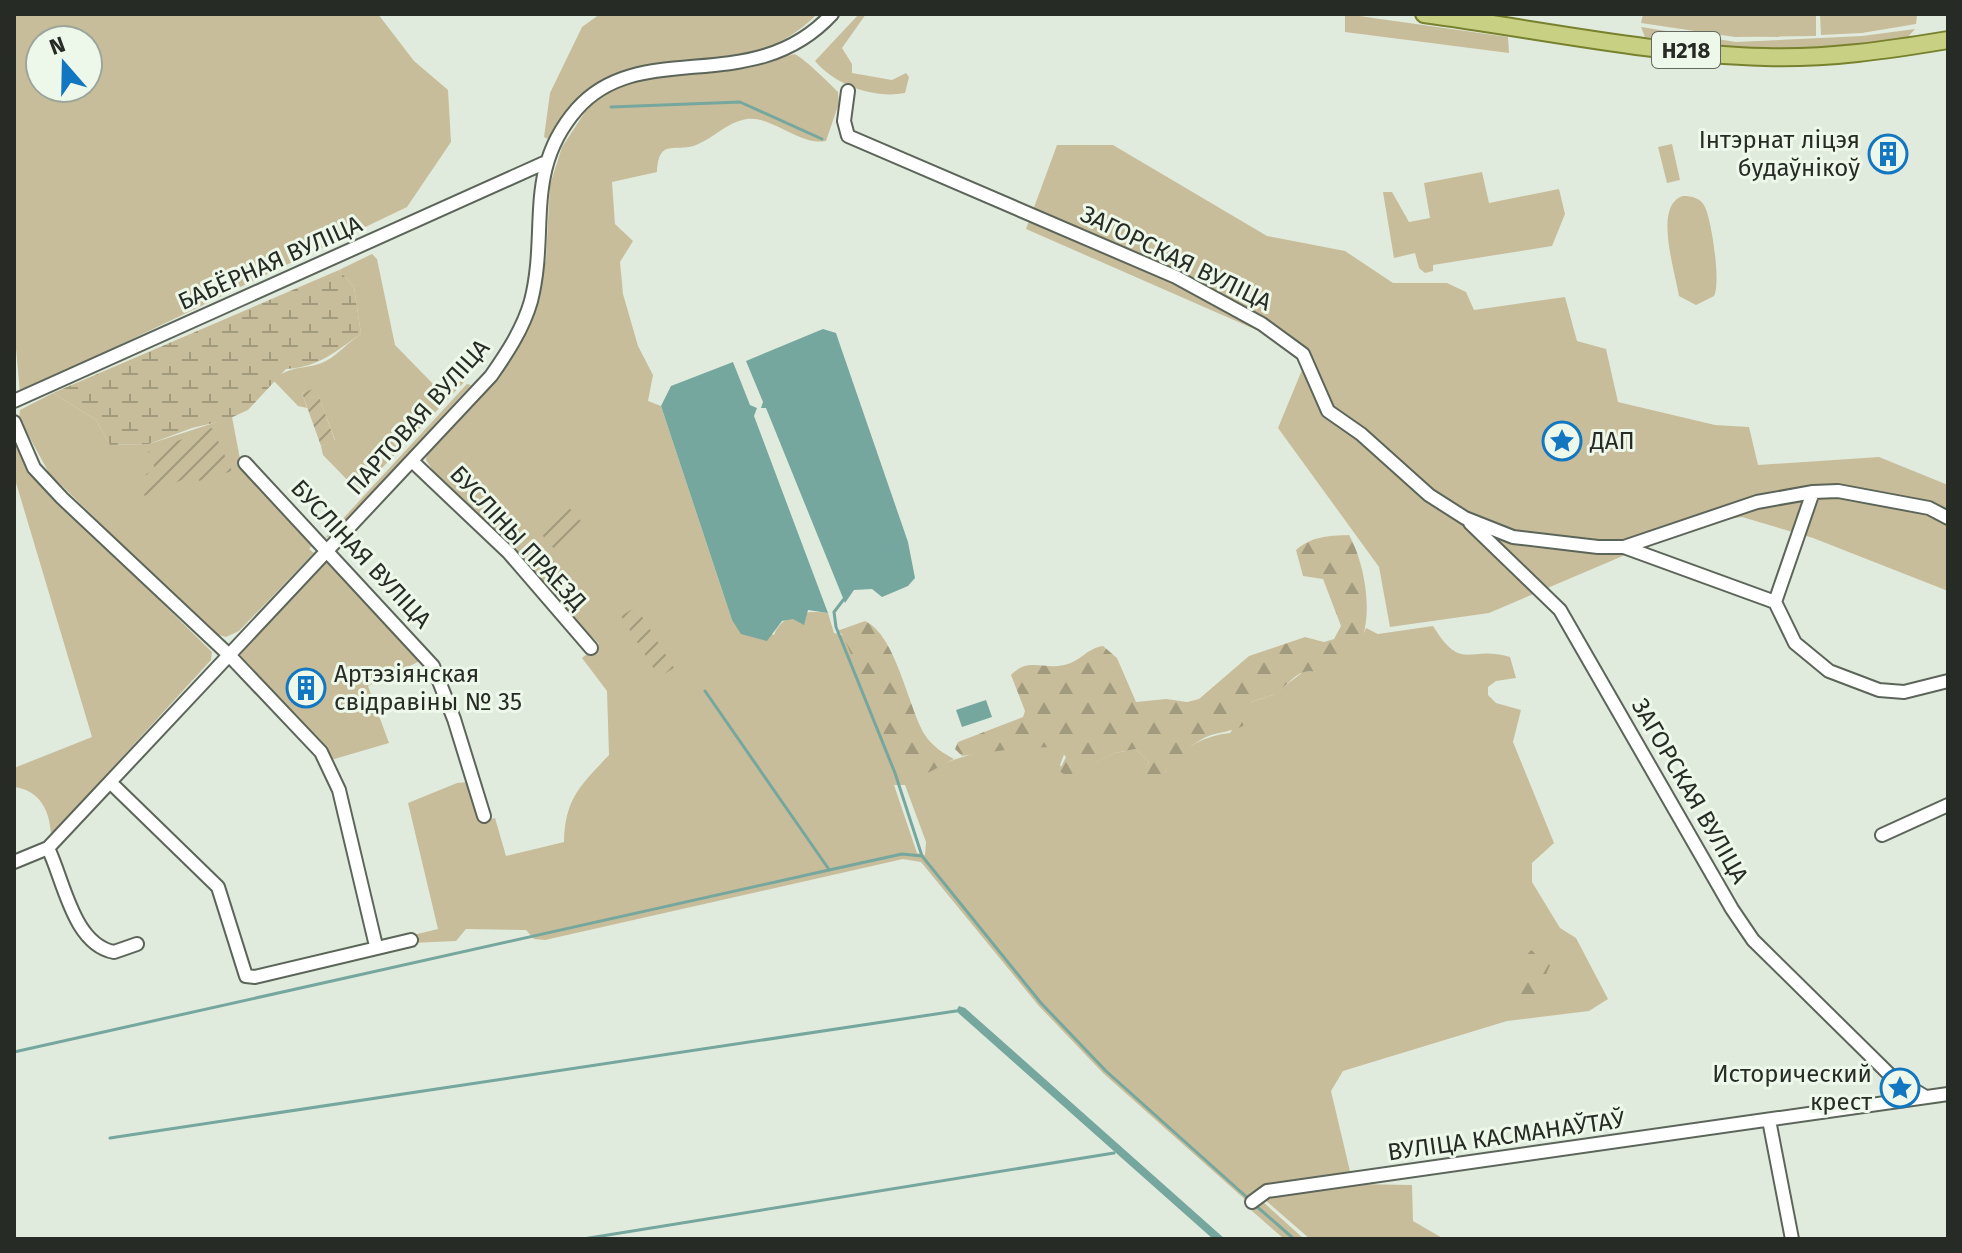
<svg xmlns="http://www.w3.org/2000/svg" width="1962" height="1253" font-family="'Fira Sans',sans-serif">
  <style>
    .grass { fill: #c8bd9a; fill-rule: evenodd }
    .forest { fill: url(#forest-firs) }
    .wetland { fill: url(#wetland-marsh) }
    .garden { fill: url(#garden-furrows) }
    .water { fill: #76a79e }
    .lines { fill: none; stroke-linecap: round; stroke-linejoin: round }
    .stream { stroke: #76a79e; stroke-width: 3 }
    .minor-casing { stroke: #5c6559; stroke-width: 16 }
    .major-casing { stroke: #78812d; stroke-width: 20 }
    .minor { stroke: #fff; stroke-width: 12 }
    .major { stroke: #c8d083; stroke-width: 16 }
    .labels { text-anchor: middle; stroke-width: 6; stroke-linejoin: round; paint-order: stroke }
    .shield { fill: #eef8ea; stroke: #636860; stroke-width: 2 }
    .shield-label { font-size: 22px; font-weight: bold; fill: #272b25 }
    .poi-label { font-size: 24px; fill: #272b25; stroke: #eef8ea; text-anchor: end }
    .street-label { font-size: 24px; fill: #272b25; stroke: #eef8ea }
  </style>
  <defs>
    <pattern id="forest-firs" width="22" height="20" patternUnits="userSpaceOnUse" patternTransform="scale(2)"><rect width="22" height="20" fill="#c8bd9a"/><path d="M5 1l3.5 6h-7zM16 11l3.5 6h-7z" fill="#a29a7d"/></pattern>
    <pattern id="wetland-marsh" width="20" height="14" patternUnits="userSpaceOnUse" patternTransform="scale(2)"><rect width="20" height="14" fill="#c8bd9a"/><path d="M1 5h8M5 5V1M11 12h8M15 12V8" fill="none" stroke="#a29a7d"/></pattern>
    <pattern id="garden-furrows" width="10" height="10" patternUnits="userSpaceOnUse" patternTransform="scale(2)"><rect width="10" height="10" fill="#c8bd9a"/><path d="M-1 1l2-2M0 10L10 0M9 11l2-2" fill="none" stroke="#a29a7d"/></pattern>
  </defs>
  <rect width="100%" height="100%" fill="#e1ebdd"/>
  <path class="grass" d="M14,14H378L414,61L448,90L451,142L407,207L20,393L14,326ZM40,40H88V88H40Z
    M600,14H817C730,103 623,10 548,139L544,137L550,93L582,27Z
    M859,14H866L842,48L852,64V73L892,80L906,73L909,77L905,93C874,99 835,85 815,61Z
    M1345,14L1508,37L1509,53L1345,32Z
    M1643,14H1816V36L1735,37L1641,23Z
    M1820,14H1917V15L1916,24L1862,33L1821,35Z
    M1641,27L1736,42L1862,36L1915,29L1907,38L1895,40L1773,51L1645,37Z
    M794,54C801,55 830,84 838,92L839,103L826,141C800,146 773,116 747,119C727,122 714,138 696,145C675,153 659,137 657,172L612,182L615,224L633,241L620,262L623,294L638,346L653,375L648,401L661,406L732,620L774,635C782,614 807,610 828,613L834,633L843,635L946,763C978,749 1022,745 1057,747L1065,752L1060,765L1067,775L1115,753L1136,749L1149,762L1142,779L1165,772C1181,749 1201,736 1230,733L1251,702L1273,695L1303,672H1329L1358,646L1366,628L1378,634L1433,626C1463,674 1468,644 1510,657L1516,678L1496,681L1488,687V695L1496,703L1521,710L1513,742L1554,843L1532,863V882L1560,928L1576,938L1608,999L1589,1011L1507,1021L1343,1071L1331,1091L1353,1184L1412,1185L1413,1221L1444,1239H1310L1264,1199L1249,1203L1103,1073L1038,1005L921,862L903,859L545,940L534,939L526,930L466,929L456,941L412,943L409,936L438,929L408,803L457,783L468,782L480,821L495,818L506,856L564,842C565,798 581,785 609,755L607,691L582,658L599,644L436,475L426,460L427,453L498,375L529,326L546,259L550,185L562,147L589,106L604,94L633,80L749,68ZM894,785H905L926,842L925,855L917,853Z
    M1672,144L1680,180L1667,183L1658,147Z
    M1057,145H1113L1267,236L1345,251L1393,283H1447L1466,292L1474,310L1565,297L1577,341L1606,349L1618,402L1715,425L1749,427L1758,465L1879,457L1948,485V591L1813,538L1742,517L1698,524L1489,613L1390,627L1379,567L1278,428L1309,353L1026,229Z
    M1482,172L1489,203L1559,189L1565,214L1552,246L1433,265V271L1425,273L1419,268L1415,253L1394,258L1383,192H1392L1409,222L1430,218L1424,183Z
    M1683,196C1692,196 1701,198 1705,207C1712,222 1721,283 1714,296L1696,305L1679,296C1675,271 1653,205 1683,196Z
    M372,254L377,259L395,345L440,391L468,378L359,492L323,455L321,446L335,440L316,389L302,393L307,408L298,406L273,380C294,362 310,372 331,358C341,351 350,341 361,334L354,287L339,270Z
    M467,384L471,385L333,535L325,538Z
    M53,393L96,420L110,445L149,444L232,417L241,464L315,542L309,549L314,553L239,631L226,637L212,633L49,473L19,418L20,410Z
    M14,441L37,480L212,652L211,660L51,835C50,811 40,790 14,787V768L92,737L14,476Z
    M327,560L422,660L368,686L389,743L331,760L240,661L241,646Z
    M1261,1200L1304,1239H1284L1251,1210Z"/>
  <path class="forest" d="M1349,535C1369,570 1383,656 1329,672C1322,674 1312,670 1304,672C1294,675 1284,688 1275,694C1268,697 1259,699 1251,702L1243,726C1230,732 1218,732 1206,737C1183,748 1172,767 1153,783L1141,779L1149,762L1136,749L1115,753L1067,776L1059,771L1066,757L1057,747L1019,748L962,756L955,749L958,742L1023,717L1025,711L1011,675C1028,657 1043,670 1064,665C1080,662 1087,648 1103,646L1117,658L1136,702L1166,699L1187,702L1199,699L1249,656L1305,637L1324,642L1334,639L1341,626L1323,579L1303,576L1296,550C1312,536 1328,536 1349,535Z
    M865,621C896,635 908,707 925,735C932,746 943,753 954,759L905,785L843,635L837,631Z
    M1531,950L1550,965L1543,982L1550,994L1547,1006C1534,1014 1523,1011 1510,1005L1508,1000C1512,982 1516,982 1533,981L1535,973L1525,957Z"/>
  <path class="wetland" d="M339,270L354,287L361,334C334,352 320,367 286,369L248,410L226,420L192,428L149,444L110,445L96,420L53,393Z"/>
  <path class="garden" d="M316,388L335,441L321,446L302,393Z
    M212,428L232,471L199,481L196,474L144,496L146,474L155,469L148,452Z
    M564,502L587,528L558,553L535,527Z
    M636,607L674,668L659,677L621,616Z"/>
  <path class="water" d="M823,329L836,333L839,342L908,542L915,578L908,586L882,597L872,589L854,590L845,603L766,408H761L763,402L746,361Z
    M733,362L750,405L757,408L754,416L828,613L808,610L804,625L793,619L782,621L767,641L741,634L732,620L661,406L671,386Z
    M986,700L992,717L962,727L956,710Z
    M959,1006L965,1008L1225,1239H1213L956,1011Z"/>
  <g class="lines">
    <path class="stream" d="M611,107L740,102L822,139
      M844,599L834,612L836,627L895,773L922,856L1041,1003L1106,1071L1250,1200
      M705,691L828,868
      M14,1052L829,870L902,854L922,856
      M110,1138L956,1011
      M1255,1205L1294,1239
      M583,1239L1114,1153"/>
    <defs>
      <path id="minor" d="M848,91L844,121L848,136L1176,277L1262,324L1303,354L1328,411L1361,434L1429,495L1465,518L1513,537L1598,547H1624L1775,602
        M14,401L544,163
        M14,422L34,468L62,498L228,654L321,752L339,790L376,946
        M412,461L509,553L591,648
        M245,463L433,666L454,719L484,816
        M1470,523L1560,610L1732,909L1753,940L1891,1076L1924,1096
        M1624,547L1757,502L1813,492L1838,491L1929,508L1948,518
        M1775,602L1795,643L1829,671L1879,690L1904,692L1948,681
        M1775,602L1813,492
        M111,783L218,887L246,976L255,977L411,940
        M1882,835L1948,805
        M48,848C64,881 73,944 114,952L137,944
        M14,862L48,848L491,376C507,353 523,329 531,301C549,230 523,171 577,109C641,36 753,100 832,14
        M1769,1120L1792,1239
        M1252,1202L1267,1191L1948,1094"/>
      <path id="major" d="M1424,14C1537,29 1651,54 1765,57C1827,59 1888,50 1948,40"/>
    </defs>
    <use href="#minor" class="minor-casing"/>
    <use href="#major" class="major-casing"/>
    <use href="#minor" class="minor"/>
    <use href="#major" class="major"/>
  </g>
  <defs>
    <symbol id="building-ring" viewBox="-11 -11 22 22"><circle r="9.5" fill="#eef8ea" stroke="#1276c1" stroke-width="1.5"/><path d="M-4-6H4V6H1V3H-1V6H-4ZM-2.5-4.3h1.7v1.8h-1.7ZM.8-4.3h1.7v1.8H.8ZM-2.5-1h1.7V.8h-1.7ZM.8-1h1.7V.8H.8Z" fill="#1276c1"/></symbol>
    <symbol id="sight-ring" viewBox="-11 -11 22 22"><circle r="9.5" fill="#eef8ea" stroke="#1276c1" stroke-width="1.5"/><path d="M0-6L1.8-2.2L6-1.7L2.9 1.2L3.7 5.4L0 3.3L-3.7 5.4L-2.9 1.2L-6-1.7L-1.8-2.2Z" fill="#1276c1"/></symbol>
  </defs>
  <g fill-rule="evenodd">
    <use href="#building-ring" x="1866" y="132" width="44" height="44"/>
    <use href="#sight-ring" x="1540" y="419" width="44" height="44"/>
    <use href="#building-ring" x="284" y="666" width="44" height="44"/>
    <use href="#sight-ring" x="1878" y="1066" width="44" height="44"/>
  </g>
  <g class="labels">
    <rect class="shield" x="1652" y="32" width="68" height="36" rx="6"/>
    <g class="shield-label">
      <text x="1686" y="58">Н218</text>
    </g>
    <g class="poi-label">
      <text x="1860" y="148">Інтэрнат ліцэя<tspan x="1860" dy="28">будаўнікоў</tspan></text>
      <text x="1590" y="449" text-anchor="start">ДАП</text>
      <text x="334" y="682" text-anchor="start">Артэзіянская<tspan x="334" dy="28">свідравіны № 35</tspan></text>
      <text x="1872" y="1082">Исторический<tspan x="1872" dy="28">крест</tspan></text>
    </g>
    <g class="street-label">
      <text transform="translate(1176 258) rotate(26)" y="8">ЗАГОРСКАЯ ВУЛІЦА</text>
      <text transform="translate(270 263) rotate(-24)" y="8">БАБЁРНАЯ ВУЛІЦА</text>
      <text transform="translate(418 417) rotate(-48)" y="8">ПАРТОВАЯ ВУЛІЦА</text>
      <text transform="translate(518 538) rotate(47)" y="8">БУСЛІНЫ ПРАЕЗД</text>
      <text transform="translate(361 554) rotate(47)" y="8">БУСЛІНАЯ ВУЛІЦА</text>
      <text transform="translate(1690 791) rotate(60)" y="8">ЗАГОРСКАЯ ВУЛІЦА</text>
      <text transform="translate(1506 1136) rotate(-8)" y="8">ВУЛІЦА КАСМАНАЎТАЎ</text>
    </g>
  </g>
  <rect width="1962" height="1253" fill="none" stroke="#272b25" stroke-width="32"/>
  <g transform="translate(64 64) rotate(340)"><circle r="38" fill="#eef8ea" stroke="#9ea69b" stroke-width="2"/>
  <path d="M0-6L14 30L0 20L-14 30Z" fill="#1276c1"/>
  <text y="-12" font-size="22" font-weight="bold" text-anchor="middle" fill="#272b25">N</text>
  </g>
</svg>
